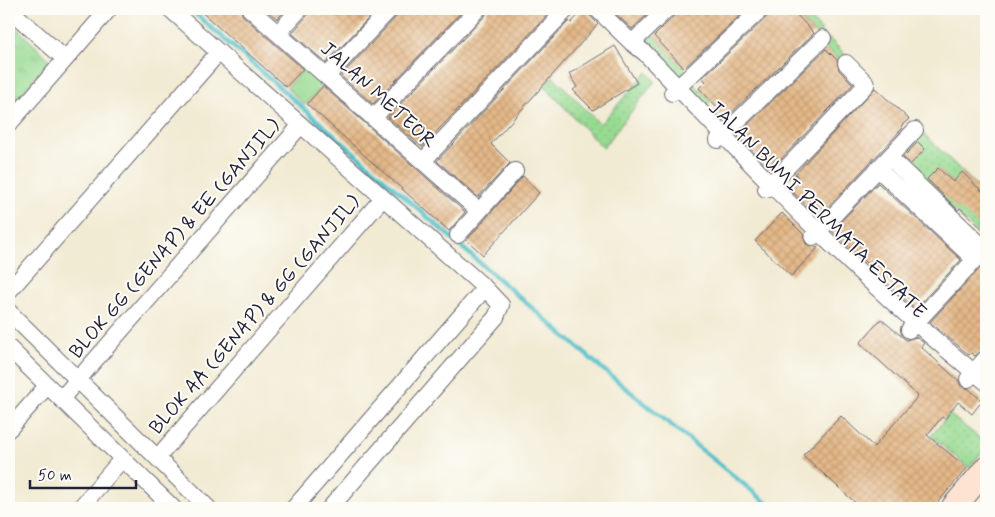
<svg xmlns="http://www.w3.org/2000/svg" width="995" height="517" font-family="Mynerve,sans-serif">
  <style>
    .grass { fill: url(#grass-dots); stroke: #5c7e66 }
    .park { fill: url(#park-tufts); stroke: #5c7e66 }
    .garden { fill: #97da91; stroke: #5c7e66 }
    .lines { fill: none; stroke-linecap: round; stroke-linejoin: round }
    .stream { stroke: #53c0ca; stroke-width: 4.5 }
    .building { fill: url(#building-cross-hatch) }
    .street-casing { stroke: #6b6871; stroke-width: 18 }
    .secondary-casing { stroke: #6b6871; stroke-width: 26 }
    .street { stroke: #fff; stroke-width: 16 }
    .secondary { stroke: #fee3d2; stroke-width: 24 }
    .labels { text-anchor: middle; stroke-width: 4; stroke-linejoin: round; paint-order: stroke }
    .street-label { font-size: 20px; fill: #22223b; stroke: #fdfcf7 }
  </style>
  <defs>
    <pattern id="grass-dots" width="8" height="8" patternUnits="userSpaceOnUse" patternTransform="scale(1.25)"><rect width="8" height="8" fill="#97da91"/><path d="M2 2h.1M6 6h.1" fill="none" stroke="#82bb7e" stroke-width="1.8" stroke-linecap="round"/></pattern>
    <pattern id="park-tufts" width="24" height="20" patternUnits="userSpaceOnUse" patternTransform="scale(1.25)"><rect width="24" height="20" fill="#97da91"/><path d="M3 7l-1-3M5 7V3M7 7l1-3M15 17l-1-3M17 17v-4M19 17l1-3" fill="none" stroke="#82bb7e"/></pattern>
    <pattern id="building-cross-hatch" width="8" height="8" patternUnits="userSpaceOnUse" patternTransform="scale(1.25)"><rect width="8" height="8" fill="#e4b888"/><path d="M0 0l8 8M0 8l8-8" fill="none" stroke="#c39e76"/></pattern>
  </defs>
  <rect width="100%" height="100%" fill="#fdfcf7"/>
  <filter id="ink" filterUnits="userSpaceOnUse"><feTurbulence type="fractalNoise" baseFrequency=".02" numOctaves="2"/><feDisplacementMap in="SourceGraphic" scale="10" xChannelSelector="R" yChannelSelector="G"/><feConvolveMatrix kernelMatrix="1 2 1 2 8 2 1 2 1" color-interpolation-filters="sRGB"/></filter>
  <filter id="wash" filterUnits="userSpaceOnUse"><feTurbulence type="fractalNoise" baseFrequency=".0096" numOctaves="4" result="noise"/><feDisplacementMap in="SourceGraphic" scale="20" xChannelSelector="R" yChannelSelector="G"/><feGaussianBlur stdDeviation="1.12" result="paint"/><feColorMatrix in="noise" values="0 0 0 0 0 0 0 0 0 0 0 0 0 0 0 0 0 1.4 0 .05"/><feComposite in="paint" operator="in"/></filter>
  <g filter="url(#wash)">
    <rect width="100%" height="100%" fill="#f2ebd4"/>
    <path class="grass" d="M791,9H801L822,31L817,35Z
      M650,33L687,71L677,79L642,42Z
      M830,39L867,77L861,83L823,45Z
      M647,72L655,81L603,148L544,86L553,76L600,124Z
      M691,81L711,101L705,107L685,86Z
      M921,131L986,195V241L897,157Z
      M949,414L986,443V447L969,468L931,436Z"/>
    <path class="park" d="M9,21L50,60L9,108Z"/>
    <path class="garden" d="M308,64L327,81L305,105L287,88Z"/>
    <g class="lines">
      <path class="stream" d="M190,9L480,263L605,371L773,508"/>
    </g>
    <g id="blocks">
      <path class="building" d="M198,9H240L243,16L303,69L286,87Z
        M265,9H287L277,19Z
        M310,9H377L326,63L292,33L307,16Z
        M400,9H464L373,104L341,76L397,16Z
        M488,9H553L422,147L388,117L485,16Z
        M584,9H587L590,16L598,24L491,144L510,163L478,197L437,161L569,21L571,23Z
        M611,9H653L632,29Z
        M677,9H747L684,68L654,36L674,16Z
        M771,9H791L814,33L723,121L715,112L718,108L699,88L706,81L702,78L768,16Z
        M615,46L637,83L593,110L573,90L577,87L569,74Z
        M826,49L837,60L839,70L853,84L780,160L777,157L768,167L737,135Z
        M323,86L465,212L449,231L307,104Z
        M875,88L909,119L901,126L903,128L822,213L810,202L807,206L788,187L798,177L795,174Z
        M918,142L925,149L911,164L903,157Z
        M938,168L953,182L962,172L986,195V232L960,208L958,210L927,179Z
        M523,176L539,193L483,255L467,240Z
        M878,183L961,260L915,309L832,231Z
        M782,213L803,234L806,244L818,248L791,276L755,241Z
        M986,262V347L975,356L971,353L969,355L930,322Z
        M881,319L906,340L916,337L924,343L921,347L958,380L961,386L969,389L982,401L972,414L958,402L945,419L942,417L927,435L967,468L933,508H861L803,455L841,416L874,447L918,396L860,343Z"/>
    </g>
  </g>
  <g filter="url(#ink)">
    <use href="#blocks" fill-opacity="0" stroke="#6b6871" stroke-width="1"/>
    <g class="lines">
      <defs>
        <path id="street" d="M9,9L65,59
          M170,9L485,288L501,305L496,317L330,508
          M250,9L479,211
          M597,9L632,43L645,53C753,167 863,284 986,382
          M278,33L300,9
          M632,43L667,9
          M327,76L390,9
          M672,93L761,9
          M374,117L478,9
          M9,124L109,9
          M718,140L823,38
          M889,157L985,249
          M423,161L567,9
          M878,169L975,260
          M766,189L866,85L865,82L846,63
          M458,235L515,171
          M813,237L915,130
          M9,291L219,52
          M9,312L208,508
          M909,330L981,253
          M9,348L173,508
          M968,379L986,358
          M61,399L301,125
          M9,429L47,386
          M157,458L383,198
          M80,508L122,459
          M294,508L485,288"/>
        <path id="secondary" d="M953,508L986,469"/>
      </defs>
      <use href="#street" class="street-casing"/>
      <use href="#secondary" class="secondary-casing"/>
      <use href="#street" class="street"/>
      <use href="#secondary" class="secondary"/>
    </g>
  </g>
  <g class="labels">
    <g class="street-label">
      <text transform="translate(379 94) rotate(42)" y="7">JALAN METEOR</text>
      <text transform="translate(818 209) rotate(45)" y="7">JALAN BUMI PERMATA ESTATE</text>
      <text transform="translate(174 238) rotate(-49)" y="7">BLOK GG (GENAP) &amp; EE (GANJIL)</text>
      <text transform="translate(254 314) rotate(-49)" y="7">BLOK AA (GENAP) &amp; GG (GANJIL)</text>
    </g>
  </g>
  <rect width="995" height="517" fill="none" stroke="#fdfcf7" stroke-width="30"/>
  <path d="M30 480v8h106v-8" fill="none" stroke="#22223b" stroke-width="2.5"/>
  <text x="38" y="480" font-size="15" fill="#22223b" stroke="#fdfcf7" stroke-width="4" paint-order="stroke">50 m</text>
</svg>
